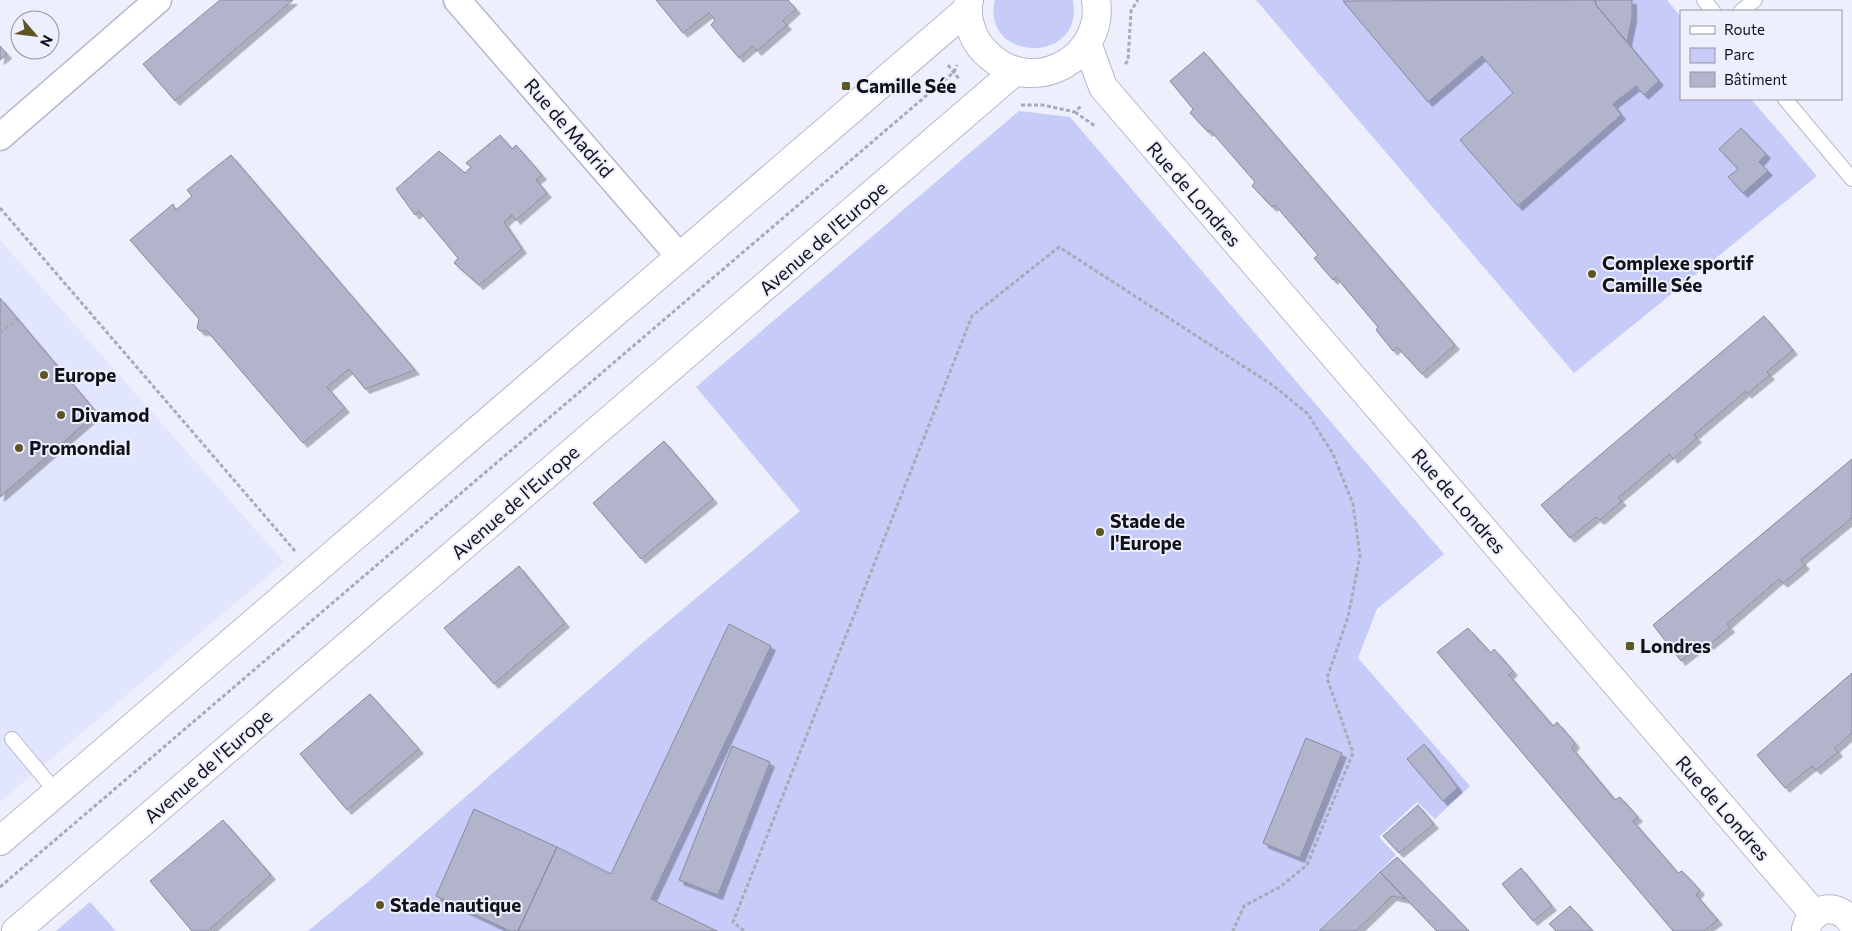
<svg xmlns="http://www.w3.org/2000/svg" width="1852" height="931" font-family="Commissioner,sans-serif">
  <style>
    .built { fill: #e1e5fd }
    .green { fill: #c6cbf8 }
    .building { fill: #b1b4cb; stroke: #888aa0; filter: url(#shadow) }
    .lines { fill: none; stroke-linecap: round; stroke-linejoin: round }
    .lane-casing { stroke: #b6b8cf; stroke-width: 16 }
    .street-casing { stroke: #b6b8cf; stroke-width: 29 }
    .secondary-casing { stroke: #b6b8cf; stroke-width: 30 }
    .path { stroke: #a9aab7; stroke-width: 3; stroke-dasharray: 4 2.5; stroke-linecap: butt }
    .lane { stroke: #fff; stroke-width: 14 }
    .street { stroke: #fff; stroke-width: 26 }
    .secondary { stroke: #fff; stroke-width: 28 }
    .poi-dot { fill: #5f5623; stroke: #edeffd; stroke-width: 2 }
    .labels { text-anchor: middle; stroke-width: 4; stroke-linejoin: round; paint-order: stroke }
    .poi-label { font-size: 19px; font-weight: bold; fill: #101119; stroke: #edeffd; text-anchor: start }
    .street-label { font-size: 19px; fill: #101119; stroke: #edeffd }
  </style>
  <defs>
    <filter id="shadow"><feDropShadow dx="4.5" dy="4.5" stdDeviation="0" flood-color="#0004"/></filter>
  </defs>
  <rect width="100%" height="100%" fill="#edeffd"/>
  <path class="built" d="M0,240L284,562L0,802Z"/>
  <path class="green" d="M995,0H1073C1085,66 980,62 995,0Z
    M1256,0H1667L1681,17V99H1751L1817,176L1574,373Z
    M1019,111L1070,117L1444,554L1377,609L1358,658L1470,786L1435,819L1417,802L1379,837L1396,855L1318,931H308L370,880L639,646L800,511L696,387Z
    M90,902L116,931H56Z"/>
  <path class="building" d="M220,0H293L175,101L143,64Z
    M656,0H788L796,9L783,21L787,25L757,51L753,46L739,58L711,25L715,20L709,13L683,33Z
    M1595,0L1596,5L1659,81L1644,95L1636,86L1613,104L1621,115L1518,206L1460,140L1513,93L1482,56L1428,102L1343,1Z
    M1595,0H1632V18L1627,42L1596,5Z
    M0,46L7,54L0,60Z
    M1204,52L1455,345L1422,374L1397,347L1393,351L1376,330L1378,327L1336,277L1333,280L1314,258L1318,255L1275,205L1272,207L1252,186L1255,182L1210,130L1208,132L1190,113L1193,109L1170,81Z
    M1741,128L1766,154L1759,162L1768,171L1743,193L1728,177L1738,169L1719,149Z
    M500,135L512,149L516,145L542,175L536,180L547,193L516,220L512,215L504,222L522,249L479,285L454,263L458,258L419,211L415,215L396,189L439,151L465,173L471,167L466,163Z
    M231,155L415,370L365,389L349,369L327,387L345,408L303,443L207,331H200L197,328L199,319L130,240L173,204L176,210L192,196L187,190Z
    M0,298L97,413L0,497Z
    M1764,316L1793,350L1767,372L1770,375L1747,394L1746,391L1694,435L1697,438L1673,459L1670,454L1618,498L1622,501L1600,520L1596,517L1570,538L1541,505Z
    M664,441L713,499L641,559L593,503Z
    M1852,459V518L1801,560L1805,565L1783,583L1779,579L1727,624L1730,628L1709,645L1705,642L1681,661L1653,625Z
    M519,566L565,623L494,684L444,628Z
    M729,624L771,646L651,899L717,931H518L557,847L611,874Z
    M1468,628L1491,653L1494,649L1513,671L1509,675L1553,726L1557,722L1575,743L1572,748L1615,800L1620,797L1638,817L1633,821L1678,873L1682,871L1700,890L1696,895L1718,920L1704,931H1673L1437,652Z
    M1852,673V733L1835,748L1838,752L1816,770L1812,766L1785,788L1757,755Z
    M370,694L419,749L347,810L300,754Z
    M1306,738L1342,753L1300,858L1263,843Z
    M1424,744L1458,788L1443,801L1407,759Z
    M732,746L770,762L718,895L679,880Z
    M1418,805L1434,824L1399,853L1383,836Z
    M474,809L557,847L518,931H510L436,896Z
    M223,820L271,875L208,931H192L150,881Z
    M1397,857L1469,931H1437L1406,899L1380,872Z
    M1521,868L1552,906L1533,921L1502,884Z
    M1380,872L1406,899L1392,896L1356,931H1319Z
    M1570,906L1593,931H1556L1549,924Z"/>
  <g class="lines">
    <defs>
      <path id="lane" d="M1704,0L1713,11
        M1741,11L1755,0
        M1785,99L1852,179
        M12,739L57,793"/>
      <path id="street" d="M457,0L680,257
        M0,137L158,0"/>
      <path id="secondary" d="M969,0C966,11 969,24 973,34C977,44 983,51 992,58C1036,96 1105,57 1096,0
        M1087,43L1103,87L1815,915
        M0,841L968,9
        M1806,929C1812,905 1839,903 1852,923
        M16,931L1014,72"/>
    </defs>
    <use href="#lane" class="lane-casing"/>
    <use href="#street" class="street-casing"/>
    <use href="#secondary" class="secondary-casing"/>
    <path class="path" d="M1125,64L1128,61L1131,11L1138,0
      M948,65L960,80
      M1021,105H1043L1075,112L1081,106
      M1075,112L1095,126
      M0,208L295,551
      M0,333L17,319
      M0,887L954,72L957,65
      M744,931L733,922L972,316L1059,247L1274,386L1308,414L1333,454L1353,504L1360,556L1348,617L1327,678L1353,753L1307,865L1280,887L1244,906L1233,931"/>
    <use href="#lane" class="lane"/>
    <use href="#street" class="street"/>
    <use href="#secondary" class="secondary"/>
  </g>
  <g class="poi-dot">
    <rect x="841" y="81" width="10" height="10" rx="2.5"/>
    <circle cx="1592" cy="274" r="5"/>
    <circle cx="44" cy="375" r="5"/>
    <circle cx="61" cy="415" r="5"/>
    <circle cx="19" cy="448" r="5"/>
    <circle cx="1100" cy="532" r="5"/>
    <rect x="1625" y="641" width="10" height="10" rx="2.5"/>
    <circle cx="380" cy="905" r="5"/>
  </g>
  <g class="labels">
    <g class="poi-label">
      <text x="856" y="93">Camille Sée</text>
      <text x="1602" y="270">Complexe sportif<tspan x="1602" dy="22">Camille Sée</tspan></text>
      <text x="54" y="382">Europe</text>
      <text x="71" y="422">Divamod</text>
      <text x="29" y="455">Promondial</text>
      <text x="1110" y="528">Stade de<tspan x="1110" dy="22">l'Europe</tspan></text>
      <text x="1640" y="653">Londres</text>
      <text x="390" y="912">Stade nautique</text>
    </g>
    <g class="street-label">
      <text transform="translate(569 128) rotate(49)" y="7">Rue de Madrid</text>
      <text transform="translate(1194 194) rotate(49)" y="7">Rue de Londres</text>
      <text transform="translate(823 238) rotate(-41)" y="7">Avenue de l'Europe</text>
      <text transform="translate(1459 501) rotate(49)" y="7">Rue de Londres</text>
      <text transform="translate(515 502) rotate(-41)" y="7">Avenue de l'Europe</text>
      <text transform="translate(208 766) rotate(-41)" y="7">Avenue de l'Europe</text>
      <text transform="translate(1723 808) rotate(49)" y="7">Rue de Londres</text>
    </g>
  </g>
  <rect x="1680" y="10" width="162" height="90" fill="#edeffd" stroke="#9596a2"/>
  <rect x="1690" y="26" width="25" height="8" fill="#ffffff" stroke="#9596a2"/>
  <text x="1724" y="35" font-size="15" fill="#101119">Route</text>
  <rect x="1690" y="48" width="25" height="15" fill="#c6cbf8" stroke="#9596a2"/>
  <text x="1724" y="60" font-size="15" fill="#101119">Parc</text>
  <rect x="1690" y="72" width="25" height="15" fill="#b1b4cb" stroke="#9596a2"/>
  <text x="1724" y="85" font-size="15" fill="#101119">Bâtiment</text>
  <g transform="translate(35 35) rotate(118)"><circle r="24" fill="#edeffd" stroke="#9596a2"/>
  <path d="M0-4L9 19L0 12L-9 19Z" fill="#5f5623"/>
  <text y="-8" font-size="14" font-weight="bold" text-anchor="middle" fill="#101119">N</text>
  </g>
</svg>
